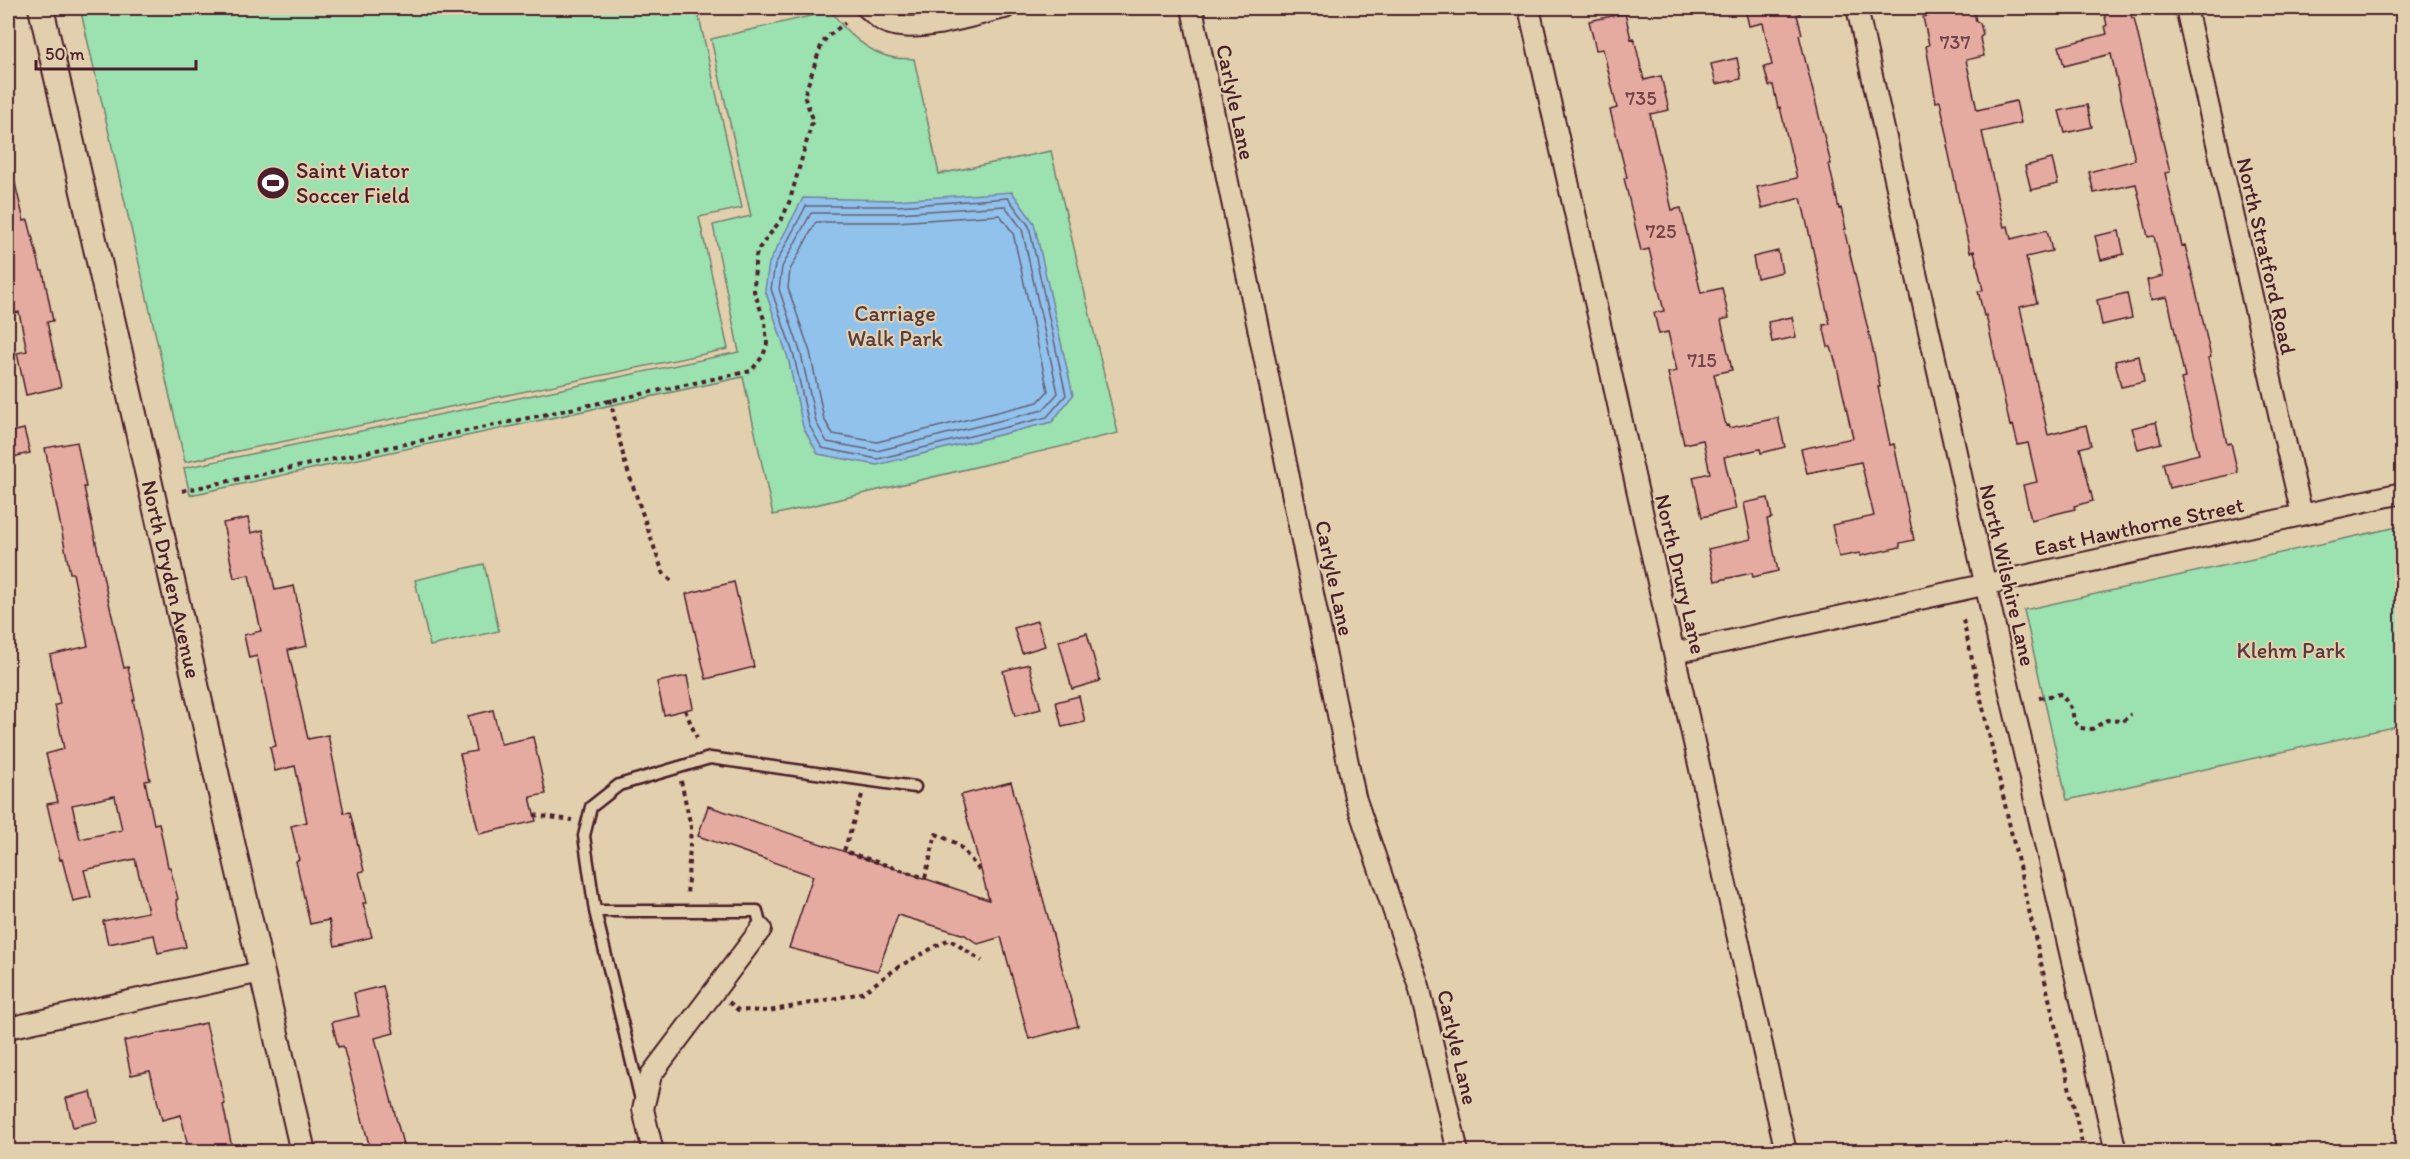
<svg xmlns="http://www.w3.org/2000/svg" width="2410" height="1159" font-family="Itim,sans-serif">
  <style>
    .green { fill: #9be2b0; stroke: #72806e; stroke-width: 1.5 }
    .water { fill: #90c2ec; stroke: #74819f; stroke-width: 1.5 }
    .lines { fill: none; stroke-linecap: round; stroke-linejoin: round }
    .shore { stroke: #666078; stroke-width: 1.5 }
    .building { fill: #e5aba1; stroke: #4a1f2b; stroke-width: 1.5; fill-rule: evenodd }
    .service-casing { stroke: #4a1f2b; stroke-width: 15 }
    .minor-casing { stroke: #4a1f2b; stroke-width: 24 }
    .tertiary-casing { stroke: #4a1f2b; stroke-width: 28 }
    .path { stroke: #4a1f2b; stroke-width: 4; stroke-dasharray: 4.5 4.5; stroke-linecap: butt }
    .service { stroke: #e2cfad; stroke-width: 10 }
    .minor { stroke: #e2cfad; stroke-width: 20 }
    .tertiary { stroke: #e2cfad; stroke-width: 24 }
    .labels { text-anchor: middle; stroke-width: 4.5; stroke-linejoin: round; paint-order: stroke }
    .number-label { font-size: 20px; fill: #714248 }
    .street-label { font-size: 22px; fill: #4a1f2b; stroke: #e2cfad }
    .poi-label { font-size: 22px; fill: #4a1f2b; stroke: #e2cfad; text-anchor: start }
    .park-label { font-size: 22px; fill: #563c3f; stroke: #e2cfad }
  </style>
  <rect width="100%" height="100%" fill="#e2cfad"/>
  <filter id="ink" filterUnits="userSpaceOnUse"><feTurbulence type="fractalNoise" baseFrequency=".0167" numOctaves="2"/><feDisplacementMap in="SourceGraphic" scale="12" xChannelSelector="R" yChannelSelector="G"/><feConvolveMatrix kernelMatrix="1 2 1 2 8 2 1 2 1" color-interpolation-filters="sRGB"/></filter>
  <g filter="url(#ink)">
    <path class="green" d="M80,8H697L742,208L699,217L728,349L185,462Z
      M832,11C843,31 871,55 895,58C901,59 908,58 914,59L939,174L1051,151L1118,433L773,515L743,377L190,495L184,468L739,352L713,225L751,216L711,39Z
      M2402,526V725L2067,800L2024,610Z
      M484,564L499,631L430,646L415,580Z"/>
    <path class="water" d="M1012,192L1034,223L1073,395L1052,422L877,465L818,454L803,427L788,358L765,290L769,263L803,198L896,200Z"/>
    <g class="lines">
      <path class="shore" d="M1008,198L1029,226L1066,395L1047,417L878,459L822,448L809,425L794,356L771,289L775,265L806,206H897Z
        M1005,206L1022,229L1058,393L1043,410L877,451L827,442L816,422L801,354L779,289L782,267L811,213H897Z
        M1000,215L1013,233L1048,391L1038,402L877,442L833,434L824,419L810,352L788,288L790,270L816,222H897Z"/>
    </g>
    <path class="building" d="M1745,8H1799L1800,14L1797,15L1802,34L1799,35L1831,164H1829L1839,209L1841,208L1846,229H1844L1875,359L1880,387H1878L1890,445L1894,444L1914,540L1900,543V547L1860,556V553L1839,557L1832,525L1874,516L1861,462L1807,473L1801,449L1853,438L1837,367L1831,347H1828L1823,325L1830,324L1801,198L1762,208L1757,187L1797,178L1780,107L1778,108L1773,85L1769,86L1764,67L1772,65L1763,23L1749,26Z
      M1963,8H1973L1976,21L1980,23L1983,34L1980,38L1984,56L1966,60L1977,110L2016,101L2021,123L1982,132L2004,227L2008,226L2011,239L2047,230L2052,251L2026,257L2037,303L2020,307L2048,435L2086,425L2091,445L2080,448L2093,501L2074,506L2075,509L2031,520L2023,485L2037,482L2028,443L2018,445L2013,425L2010,426L1986,315L1984,316L1978,291L1983,290L1974,251L1970,252L1947,145L1949,144L1940,101L1936,102L1926,46L1929,45L1923,17Z
      M2103,8H2130L2132,18H2134L2170,172L2165,173L2182,246L2185,245L2200,308L2211,357L2208,358L2227,444L2231,443L2238,473L2169,488L2163,463L2199,454L2181,379L2185,378L2168,300L2167,297L2151,300L2147,280L2163,276L2154,236L2148,237L2136,184L2094,193L2089,172L2135,160L2111,54L2064,66L2059,46L2107,34L2105,26L2107,25Z
      M1625,13L1631,39L1634,38L1644,80L1661,76L1669,110L1650,114L1672,210L1681,208L1701,293L1722,288L1729,318L1721,320L1732,370L1714,374L1726,426L1728,425L1729,428L1778,418L1785,447L1761,453L1760,449L1724,457L1736,509L1702,517L1693,477L1710,473L1703,440L1684,444L1668,373L1677,371L1668,332L1659,334L1654,313L1664,311L1649,249L1641,251L1624,178L1627,177L1610,110L1617,108L1603,49L1596,50L1589,21Z
      M1737,58L1741,79L1716,84L1711,64Z
      M2087,105L2092,127L2065,133L2059,111Z
      M2052,159L2058,184L2031,190L2025,166Z
      M8,179H14L24,221L28,220L41,271H43L53,321L47,322L61,387L26,395L17,353L27,351L19,312L8,314V293L14,292L8,263Z
      M2119,231L2124,254L2101,260L2095,236Z
      M1778,251L1782,272L1757,278L1753,257Z
      M2127,293L2132,318L2102,325L2097,300Z
      M1792,317L1796,337L1772,342L1768,322Z
      M2139,356L2144,382L2121,387L2115,361Z
      M2156,422L2161,443L2138,449L2132,428Z
      M24,429L30,453L8,458V433Z
      M77,442L86,487H84L107,594L124,668L128,667L135,700H133L150,780L145,781L154,824L159,823L168,867H170L178,899L176,900L186,947L158,953L154,935L108,944L103,921L148,912L135,859L84,870L91,897L73,901L62,859L60,860L47,804L58,802L46,754L64,749L55,705L60,704L50,655L88,646L73,573H70L45,448ZM115,796L122,830L80,839L72,805Z
      M1768,498L1772,518L1767,519L1778,571L1753,577L1752,573L1715,581L1708,549L1751,539L1744,503Z
      M248,518L251,533L263,530L275,590L294,586L307,646L288,650L308,739L328,735L344,813L350,812L364,871L359,872L367,903H363L372,937L335,946L329,920L310,924L296,861L299,860L291,826L307,822L295,766L275,771L270,747L276,746L257,656L249,658L244,635L261,631L249,575L234,578L223,523Z
      M734,582L754,667L706,679L686,594Z
      M1037,621L1045,646L1022,653L1014,628Z
      M1087,633L1100,681L1072,689L1059,641Z
      M1029,664L1041,709L1015,716L1003,671Z
      M687,676L693,708L664,715L657,682Z
      M1079,696L1085,722L1062,727L1056,702Z
      M493,710L501,744L533,737L546,794L530,797L536,821L479,834L460,754L476,751L468,716Z
      M1011,782L1078,1026L1029,1039L1001,937L978,944L965,935L898,915L878,971L789,948L813,876L698,836L708,806L989,900L961,795Z
      M383,986L394,1033L375,1038L405,1152H371L343,1046L338,1047L332,1022L359,1016L354,993Z
      M206,1023L225,1104L223,1105L233,1152H189L181,1115L162,1120L150,1071L131,1075L124,1041Z
      M91,1092L98,1121L73,1127L66,1098Z"/>
    <g class="lines">
      <defs>
        <path id="service" d="M595,911L641,1100
          M761,929L757,911H595L584,836L591,807L619,785L710,758L915,787"/>
        <path id="minor" d="M867,8C873,12 878,19 885,22C914,36 973,15 1005,8
          M1192,8L1355,797L1419,986L1458,1152
          M1529,8L1786,1152
          M1857,8L1992,614L2116,1152
          M2186,8L2302,515
          M1674,653L2402,493
          M8,1028L261,972
          M653,1152L643,1109L651,1075L761,929"/>
        <g id="tertiary">
          <path id="s1" d="M41,8L303,1152"/>
        </g>
      </defs>
      <use href="#service" class="service-casing"/>
      <use href="#minor" class="minor-casing"/>
      <use href="#tertiary" class="tertiary-casing"/>
      <path class="path" d="M610,399L625,463L663,573L674,583
        M182,491L751,371L763,356L767,344L765,322L754,291L755,263L757,251L783,217L790,200L813,119L804,96L821,46L827,37L845,23
        M1963,620L2084,1152
        M2039,698L2061,694L2072,709L2074,721L2080,728L2092,729L2107,720L2123,721L2131,714
        M685,710L697,738
        M681,781L691,827L687,896
        M862,795L844,851L925,878L936,834L958,844L981,872
        M534,815L572,820
        M729,1002L738,1010L769,1011L862,993L900,966L949,939L982,961"/>
      <use href="#service" class="service"/>
      <use href="#minor" class="minor"/>
      <use href="#tertiary" class="tertiary"/>
    </g>
  </g>
  <defs>
    <symbol id="stadium-disc" viewBox="-11 -11 22 22"><circle r="9.5" fill="#4a1f2b" stroke="#e2cfad"/><path d="M0-5a6.5 5 0 1 0 0 10a6.5 5 0 1 0 0-10ZM-3.5-1.8h7v3.6h-7Z" fill="#fff"/></symbol>
  </defs>
  <g fill-rule="evenodd">
    <use href="#stadium-disc" x="254" y="164" width="38" height="38"/>
  </g>
  <g class="labels">
    <g class="number-label">
      <text x="1955" y="49">737</text>
      <text x="1641" y="105">735</text>
      <text x="1661" y="238">725</text>
      <text x="1702" y="367">715</text>
    </g>
    <g class="street-label">
      <text transform="translate(1236 102) rotate(78)" y="8">Carlyle Lane</text>
      <text transform="translate(2267 256) rotate(77)" y="8">North Stratford Road</text>
      <text transform="translate(2139 526) rotate(-12)" y="8">East Hawthorne Street</text>
      <text transform="translate(1681 574) rotate(77)" y="8">North Drury Lane</text>
      <text transform="translate(2008 575) rotate(77)" y="8">North Wilshire Lane</text>
      <text transform="translate(1335 578) rotate(78)" y="8">Carlyle Lane</text>
      <text dy="8" stroke="none"><textPath href="#s1" startOffset="586">North Dryden Avenue</textPath></text>
      <text transform="translate(1458 1047) rotate(77)" y="8">Carlyle Lane</text>
    </g>
    <g class="poi-label">
      <text x="296" y="178">Saint Viator<tspan x="296" dy="25">Soccer Field</tspan></text>
    </g>
    <g class="park-label">
      <text x="895" y="321">Carriage<tspan x="895" dy="25">Walk Park</tspan></text>
      <text x="2291" y="658">Klehm Park</text>
    </g>
  </g>
  <rect width="2410" height="1159" fill="none" stroke="#e2cfad" stroke-width="30"/>
  <rect x="15" y="15" width="2380" height="1129" fill="none" stroke="#4a1f2b" stroke-width="2" filter="url(#ink)"/>
  <path d="M36 60v9h160v-9" fill="none" stroke="#4a1f2b" stroke-width="3"/>
  <text x="45" y="60" font-size="18" fill="#4a1f2b" stroke="#e2cfad" stroke-width="4.5" paint-order="stroke">50 m</text>
</svg>
